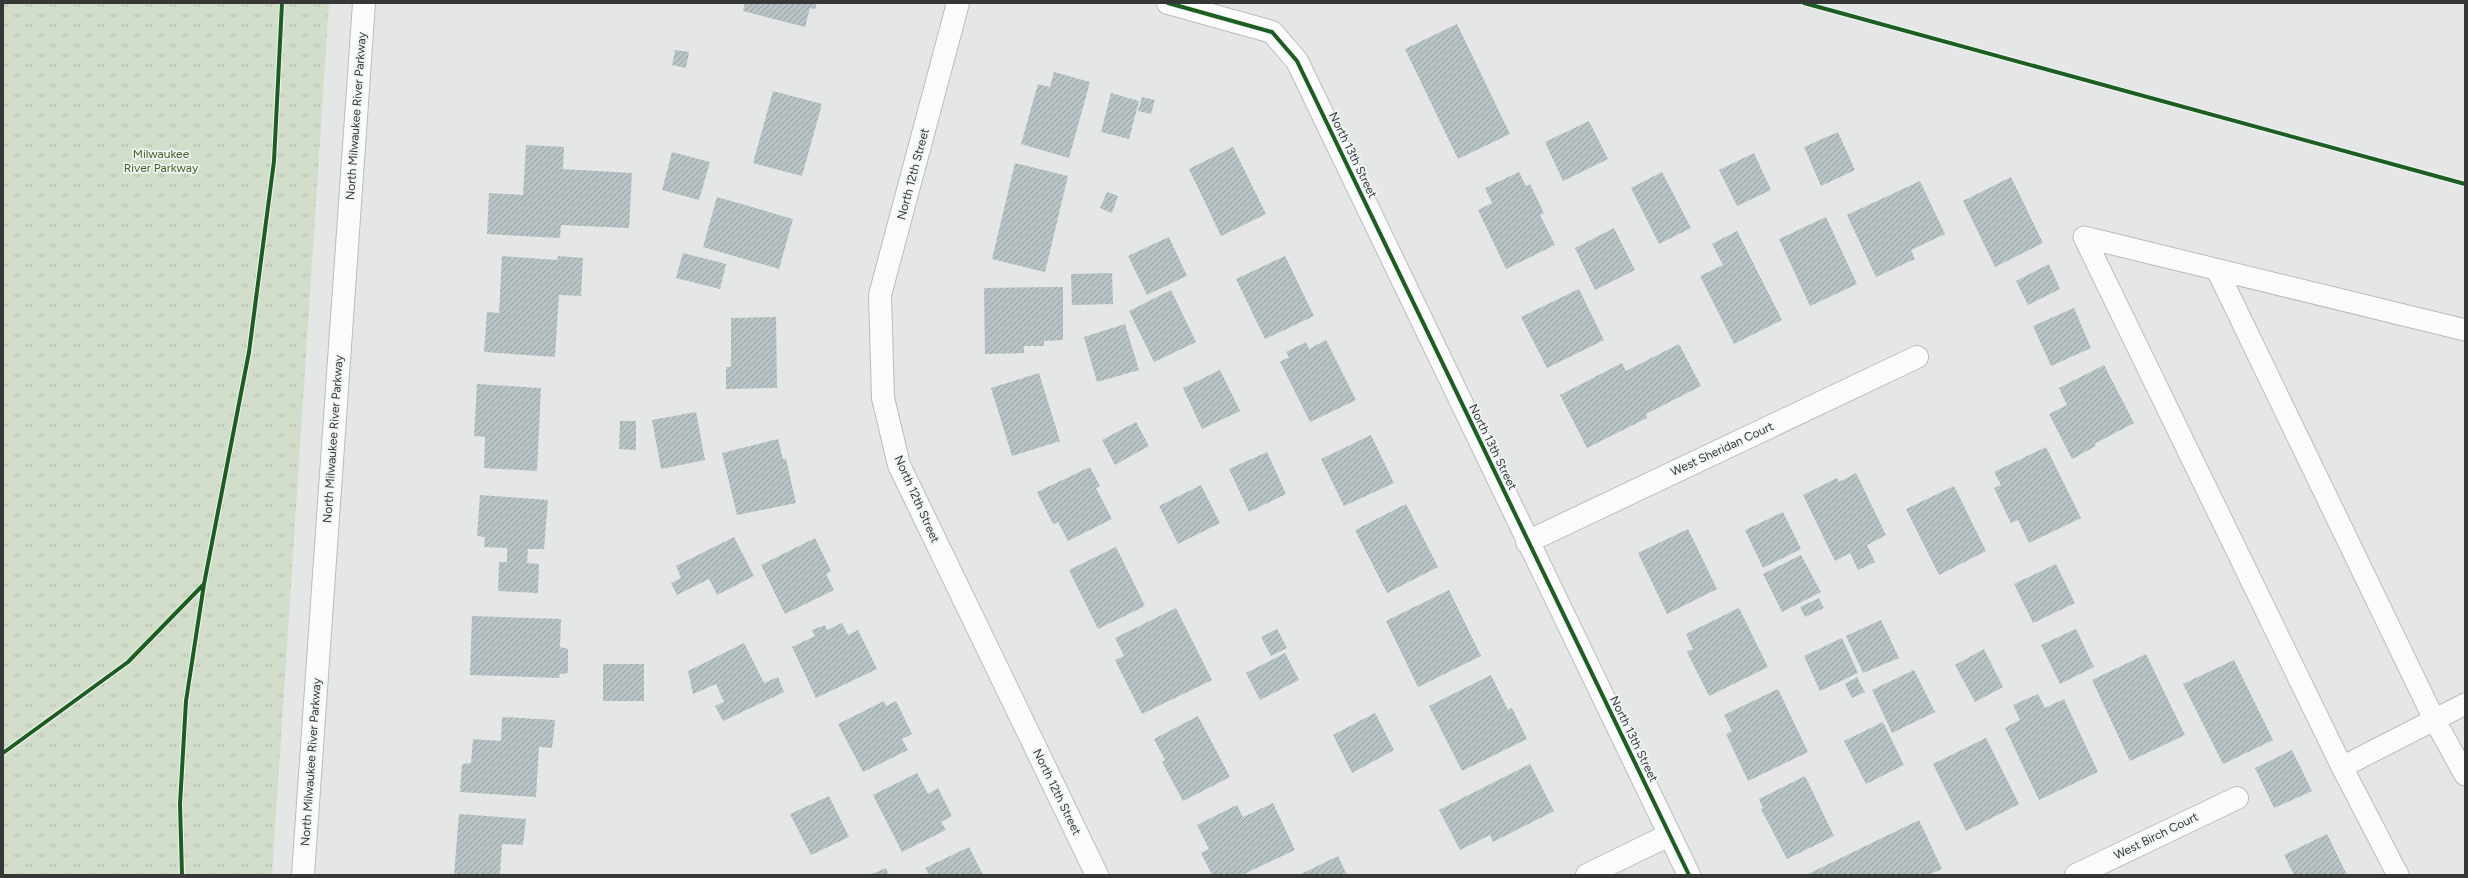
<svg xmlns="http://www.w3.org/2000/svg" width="2468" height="878" font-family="Figtree,sans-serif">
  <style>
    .park { fill: url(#park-tufts) }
    .building { fill: url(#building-hatch) }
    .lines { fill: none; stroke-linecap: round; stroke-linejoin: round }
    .lane-casing { stroke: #babdbc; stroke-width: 23 }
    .street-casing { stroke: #babdbc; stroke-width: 24 }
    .secondary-casing { stroke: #babdbc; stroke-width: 24 }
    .lane { stroke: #fbfbfb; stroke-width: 21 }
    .street { stroke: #fbfbfb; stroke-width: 22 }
    .secondary { stroke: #fbfbfb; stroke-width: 22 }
    .cycleway-casing { stroke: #f0f5f5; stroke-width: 6 }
    .cycleway { stroke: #1b5e20; stroke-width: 4 }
    .labels { text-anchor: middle; stroke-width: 3.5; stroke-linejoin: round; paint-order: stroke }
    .street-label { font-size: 12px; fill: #363838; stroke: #f0f5f5 }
    .park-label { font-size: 12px; fill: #475f26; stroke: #f0f5f5 }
  </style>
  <defs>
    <pattern id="park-tufts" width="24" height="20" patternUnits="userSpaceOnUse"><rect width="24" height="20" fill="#d3deca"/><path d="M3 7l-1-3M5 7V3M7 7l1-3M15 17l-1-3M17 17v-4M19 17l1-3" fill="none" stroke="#b6bfae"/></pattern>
    <pattern id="building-hatch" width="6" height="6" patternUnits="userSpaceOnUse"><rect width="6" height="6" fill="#b8c3c6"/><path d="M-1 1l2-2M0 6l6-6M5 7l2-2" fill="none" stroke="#969fa2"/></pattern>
  </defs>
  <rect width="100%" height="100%" fill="#e4e7e6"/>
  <path class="park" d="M3,3H329L272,875H3Z"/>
  <path class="building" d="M745,3H817L815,9L810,8L805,27L743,11Z
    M1457,24L1510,134L1458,159L1405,49Z
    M675,50L689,52L686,68L672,65Z
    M1054,72L1090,82L1069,158L1021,144L1038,84L1050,87Z
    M773,91L822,104L802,176L753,163Z
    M1111,93L1139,101L1129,139L1101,132Z
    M1142,97L1155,100L1151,114L1138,111Z
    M1589,121L1608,159L1563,181L1545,142Z
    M1838,132L1855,170L1821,186L1804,147Z
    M526,145L564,147L563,169L632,173L629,228L561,225L560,238L487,234L489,193L523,195Z
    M1233,147L1266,214L1221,236L1189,169Z
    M672,152L710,162L699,200L662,190Z
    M1754,153L1771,190L1737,206L1719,170Z
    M1015,163L1068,176L1045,272L992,259Z
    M1519,172L1526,186L1530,184L1544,213L1540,215L1555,245L1506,269L1478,210L1492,203L1485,188Z
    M1662,172L1691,228L1659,244L1631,188Z
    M2011,177L2043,243L1995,267L1963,201Z
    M1920,181L1945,234L1911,250L1915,259L1876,277L1847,215Z
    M1107,192L1118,196L1112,213L1100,208Z
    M717,197L793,219L779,269L703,247Z
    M1826,217L1857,284L1810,306L1779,239Z
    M1614,228L1635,270L1595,290L1575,248Z
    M1737,231L1782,320L1734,344L1700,276L1723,265L1712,244Z
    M1169,237L1187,276L1147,295L1128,256Z
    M683,253L726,264L720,289L676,278Z
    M502,256L557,260L558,256L583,258L581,296L559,295L555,357L484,352L487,312L499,313Z
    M1285,256L1314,316L1265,339L1236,279Z
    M2049,264L2060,289L2028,305L2016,281Z
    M1112,273L1113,304L1072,305L1071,274Z
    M1063,287V340L1044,341V346H1024V353L985,354L984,288Z
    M1579,289L1604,340L1547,368L1521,317Z
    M1171,290L1196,342L1154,362L1129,311Z
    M2074,308L2091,348L2051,366L2033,326Z
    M776,317L777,388L726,389V367H731V318Z
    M1125,324L1139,370L1097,382L1084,337Z
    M1326,340L1356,400L1310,422L1280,362L1289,357L1286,352L1306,342L1309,349Z
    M1679,344L1701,386L1646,414L1647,418L1587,448L1560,395L1622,363L1626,371Z
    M2104,365L2134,423L2094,444L2096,446L2072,459L2049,414L2067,405L2059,388Z
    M1220,370L1240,411L1202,429L1183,388Z
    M1039,373L1060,441L1012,456L991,388Z
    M477,384L541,388L537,471L484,468L485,437L474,436Z
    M696,412L705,460L661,469L652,420Z
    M620,421H636V450L619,449Z
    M1136,422L1149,446L1115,465L1102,440Z
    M1371,435L1394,483L1344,506L1321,459Z
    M778,439L783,459H786L796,503L737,515L722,453Z
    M2046,447L2081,518L2029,543L2018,520L2011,523L1994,488L2001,485L1994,472Z
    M1267,452L1286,494L1249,512L1229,469Z
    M1090,467L1100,486L1096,488L1112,519L1068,541L1058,522L1053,524L1037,492Z
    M1856,473L1886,535L1867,545L1875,562L1858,570L1850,553L1835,561L1803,495L1837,478L1839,482Z
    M1201,485L1220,523L1178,544L1159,506Z
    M1954,486L1986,551L1939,575L1906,509Z
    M480,495L548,500L544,549H528L527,563L539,564L538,593L498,591L499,562H507V548L484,547L485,537L477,536Z
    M1406,504L1438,567L1387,593L1355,530Z
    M1783,512L1801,549L1763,568L1745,530Z
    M1688,529L1717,589L1667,614L1638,553Z
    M734,537L754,576L717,595L709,579L677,595L671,583L681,578L676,566Z
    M815,538L831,571L826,574L834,590L785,614L761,565Z
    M1116,547L1145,606L1098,629L1069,570Z
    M1801,555L1821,592L1782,612L1763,574Z
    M2056,564L2075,603L2033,623L2014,584Z
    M1449,590L1481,656L1418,687L1386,621Z
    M1819,598L1824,608L1805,617L1800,607Z
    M1176,608L1212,680L1142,714L1115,660L1124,656L1115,638Z
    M1739,608L1768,667L1709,696L1687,652L1693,649L1686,634Z
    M472,616L561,619L560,647L568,649V673L560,674L559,678L470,675Z
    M1881,620L1899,658L1863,673L1846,636Z
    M842,623L848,635L858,630L877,669L816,698L792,647L815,636L812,630L825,625L827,630Z
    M1277,629L1287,648L1271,656L1261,637Z
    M2076,629L2094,667L2060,684L2041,645Z
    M1842,638L1858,673L1820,691L1804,656Z
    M744,643L764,683L778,677L784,692L723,721L715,706L724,702L716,684L693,694L688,671Z
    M1984,649L2003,687L1975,702L1955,665Z
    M1285,653L1299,680L1260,700L1246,673Z
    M2146,654L2185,735L2130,761L2092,680Z
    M2234,660L2273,740L2223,764L2183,684Z
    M603,664H644V701H603Z
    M1914,670L1935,712L1892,733L1872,690Z
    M1491,675L1508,710L1512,708L1527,739L1462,771L1429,706Z
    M1857,677L1865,692L1852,698L1845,684Z
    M1778,689L1808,752L1748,781L1726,734L1732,731L1724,715Z
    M2038,694L2045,708L2064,699L2098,772L2039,800L2005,728L2020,720L2013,705Z
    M884,701L886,706L896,701L912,734L902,739L908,750L863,772L838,724Z
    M1375,713L1394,750L1352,773L1333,735Z
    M1198,716L1230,777L1183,801L1162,762L1165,760L1154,739Z
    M502,717L555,720L552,748L539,747L536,797L460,792L462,764L471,763L473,739L501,741Z
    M1883,722L1904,765L1866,784L1844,741Z
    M1986,738L2019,804L1966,831L1933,764Z
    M2292,750L2312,791L2274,808L2255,768Z
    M1530,764L1554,811L1493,842L1490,835L1460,850L1439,810Z
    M917,773L928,794L938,788L952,816L941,822L946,830L902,852L873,795Z
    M1805,776L1834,836L1787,859L1761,809L1763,808L1759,799Z
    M829,796L849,837L811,855L790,814Z
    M1273,803L1295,850L1242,875H1212L1201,853L1209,849L1197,825L1237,805L1243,817Z
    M459,814L526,819L523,845L502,844L500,874L454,875Z
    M1919,820L1942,869L1928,875H1806Z
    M2327,834L2347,875H2294L2284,855Z
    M969,847L983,875H929L925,868Z
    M1338,856L1347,875H1299Z
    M886,868L889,875H869Z"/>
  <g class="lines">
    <defs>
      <path id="lane" d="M2217,270L2434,719L2465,775
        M2465,330L2084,237L2342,767L2465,704
        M2342,767L2398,875"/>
      <path id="street" d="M958,3L880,295L883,398L899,465L1097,875
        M1168,3L1272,32L1297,61L1689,875
        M1527,542L1917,357
        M1587,875L1669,835
        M2076,875L2237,798"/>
      <path id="secondary" d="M303,875L364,3"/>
    </defs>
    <use href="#lane" class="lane-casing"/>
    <use href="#street" class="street-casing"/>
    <use href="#secondary" class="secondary-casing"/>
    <use href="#lane" class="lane"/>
    <use href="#street" class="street"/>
    <use href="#secondary" class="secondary"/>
    <defs>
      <path id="cycleway" d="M1168,3L1272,32L1297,61L1689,875
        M1804,3L2465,184
        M3,753L128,662L204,584
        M182,875L180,804L186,701L204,584L249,352L274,161L282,3"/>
    </defs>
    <use href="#cycleway" class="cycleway-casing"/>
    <use href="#cycleway" class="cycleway"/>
  </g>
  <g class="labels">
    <g class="street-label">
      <text transform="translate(356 116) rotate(-86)" y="4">North Milwaukee River Parkway</text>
      <text transform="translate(1353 155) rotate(64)" y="4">North 13th Street</text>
      <text transform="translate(913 174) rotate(-75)" y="4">North 12th Street</text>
      <text transform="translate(333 439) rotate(-86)" y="4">North Milwaukee River Parkway</text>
      <text transform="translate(1493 447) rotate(64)" y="4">North 13th Street</text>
      <text transform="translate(1722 449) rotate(-25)" y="4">West Sheridan Court</text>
      <text transform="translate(917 499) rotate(66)" y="4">North 12th Street</text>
      <text transform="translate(1634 739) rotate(64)" y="4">North 13th Street</text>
      <text transform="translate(311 762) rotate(-86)" y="4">North Milwaukee River Parkway</text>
      <text transform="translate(1057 792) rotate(64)" y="4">North 12th Street</text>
      <text transform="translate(2156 836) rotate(-26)" y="4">West Birch Court</text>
    </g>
    <g class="park-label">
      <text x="161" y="158">Milwaukee<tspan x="161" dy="14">River Parkway</tspan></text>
    </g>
  </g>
  <rect width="2468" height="878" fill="none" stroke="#363838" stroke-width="8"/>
</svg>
